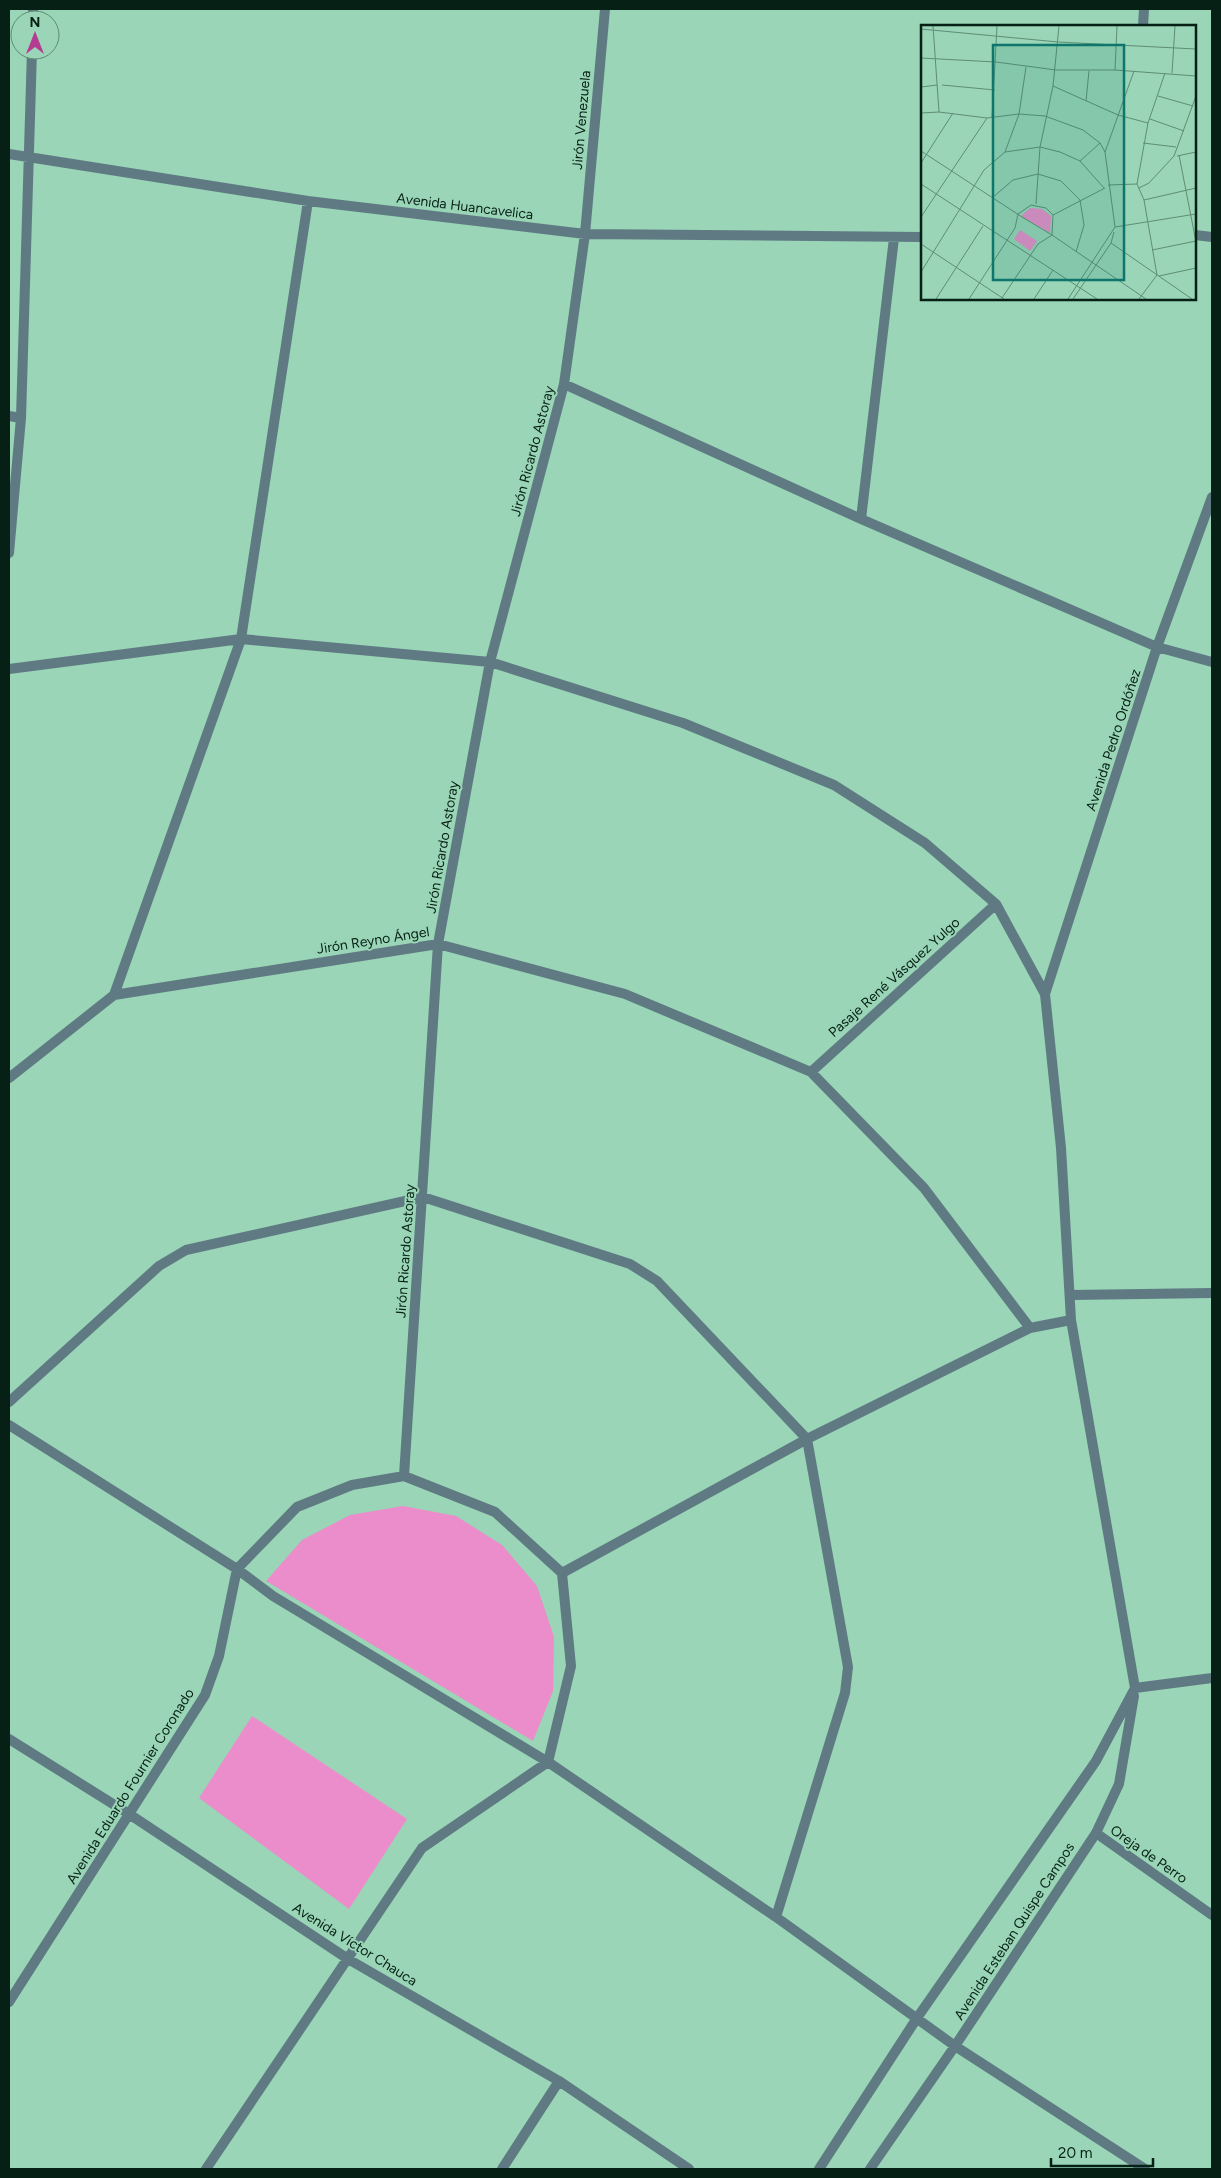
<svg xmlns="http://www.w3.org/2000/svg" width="1221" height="2178" font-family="Figtree,sans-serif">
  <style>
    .green { fill: #eb8dca }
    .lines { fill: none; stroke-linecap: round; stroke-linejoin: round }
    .minor { stroke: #5f7a83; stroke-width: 10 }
    .labels { text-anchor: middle; stroke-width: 4; stroke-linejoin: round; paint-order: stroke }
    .street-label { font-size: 14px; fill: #072015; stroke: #99d5b6 }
    .inset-road { fill: none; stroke: #5f8d76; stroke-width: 1 }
    .view { fill: #0f766e; fill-opacity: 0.15; stroke: #0f766e; stroke-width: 2.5 }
    .inset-edge { fill: none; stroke: #072015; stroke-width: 2.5 }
  </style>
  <rect width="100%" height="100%" fill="#99d5b6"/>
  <path class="green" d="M403,1506L456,1516L502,1545L537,1586L554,1637L553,1691L533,1741L266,1581L302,1540L350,1515Z
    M252,1716L407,1819L349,1909L199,1798Z"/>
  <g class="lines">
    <path class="minor" d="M33,20V9
      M1143,26L1144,9
      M9,154L308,201L585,234L922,237
      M1195,235L1212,237
      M564,384L861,519L1157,647L1212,662
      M9,416L21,418
      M861,519L894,238
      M9,553L21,418L32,50
      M9,669L241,639L490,662L683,723L834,785L925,843L996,904L1045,994L1061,1148L1071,1320L1135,1688L1096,1761L917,2018L819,2169
      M1045,994L1157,647L1212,497
      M114,995L241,639L308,201
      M811,1072L996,904
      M9,1078L114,995L438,944L625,994L811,1072L924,1188L1030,1328
      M1071,1295L1212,1293
      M9,1402L159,1266L186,1250L423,1197L630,1264L657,1281L807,1439L848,1667L845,1693L776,1917
      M9,1425L237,1569L273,1596L548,1762L571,1666L562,1573L495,1512L404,1476L352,1485L297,1507L237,1569
      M404,1476L438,944L490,662L564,384L585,234L605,9
      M562,1573L807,1439L1030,1328L1071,1320
      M1135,1688L1212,1678
      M9,1739L129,1814L348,1959L559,2081L689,2169
      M1096,1833L1212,1915
      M9,2002L205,1695L219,1656L237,1569
      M206,2169L422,1848L548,1762L776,1917L955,2046L1145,2169
      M502,2169L559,2081
      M870,2169L955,2046L1096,1833L1119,1784L1134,1696"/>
  </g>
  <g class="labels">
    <g class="street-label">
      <text transform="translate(581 120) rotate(-85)" y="5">Jirón Venezuela</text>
      <text transform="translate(465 206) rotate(7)" y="5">Avenida Huancavelica</text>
      <text transform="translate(532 451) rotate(-75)" y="5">Jirón Ricardo Astoray</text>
      <text transform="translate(1113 740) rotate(-72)" y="5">Avenida Pedro Ordóñez</text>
      <text transform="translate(442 847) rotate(-80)" y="5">Jirón Ricardo Astoray</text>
      <text transform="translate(373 940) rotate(-9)" y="5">Jirón Reyno Ángel</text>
      <text transform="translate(894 977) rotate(-42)" y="5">Pasaje René Vásquez Yulgo</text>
      <text transform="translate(405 1251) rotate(-86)" y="5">Jirón Ricardo Astoray</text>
      <text transform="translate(130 1786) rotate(-58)" y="5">Avenida Eduardo Fournier Coronado</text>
      <text transform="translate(1149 1854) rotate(35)" y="5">Oreja de Perro</text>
      <text transform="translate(1014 1931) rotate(-57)" y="5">Avenida Esteban Quispe Campos</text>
      <text transform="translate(355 1944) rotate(32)" y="5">Avenida Víctor Chauca</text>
    </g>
  </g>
  <g transform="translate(921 25)">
    <rect width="275" height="275" fill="#99d5b6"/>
    <path d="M109,183L121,184L130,191L129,208L100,191ZM99,205L116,216L109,226L93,214Z" fill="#eb8dca"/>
    <path class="inset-road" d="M12,1L18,87M0,4L137,17L275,24M0,33L75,37L135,45H194L275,51M194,45L196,1M251,48L254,1M21,60L74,65M132,61L197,90L227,98M0,62L16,60M237,71L272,81M165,76L168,46M0,88L18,87L66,93L98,89L124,91L162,105L179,118L184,127L194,202L147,274M71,92L76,1M229,94L263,106M222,118L255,122M0,126L101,192L131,210L132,190L125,183L110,180L97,189M84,127L98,89L105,42M184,127L213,46M258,130L275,217M256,131L275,127M159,136L179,118M0,138L32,88M0,159L176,274M187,160L216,159M218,163L228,158L253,131L275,71M71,173L92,155L117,149L140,156L159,175L163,200L155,227M223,175L275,163M115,179L119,122L132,61L138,1M132,190L184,163M0,192L66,93M194,202L275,189M190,218L271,274M0,219L83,274M231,225L275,216M0,247L63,145L84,127L119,122L139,127L159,136L183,163M238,251L275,243M81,273L117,219L131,210L225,274M15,274L62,201M48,274L94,203L97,189M113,274L132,245M152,274L190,218L193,207M218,274L236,250L223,175L216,159L227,98L244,48"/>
    <path class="view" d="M72,20H203V255H72Z"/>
    <rect width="275" height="275" class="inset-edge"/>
  </g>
  <rect width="1221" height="2178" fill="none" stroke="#072015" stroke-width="20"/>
  <g transform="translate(35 35)"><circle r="24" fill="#99d5b6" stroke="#5f8d76"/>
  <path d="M0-4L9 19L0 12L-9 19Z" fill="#b43c91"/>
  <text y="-8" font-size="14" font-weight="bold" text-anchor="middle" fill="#072015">N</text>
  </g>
  <path d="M1051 2158v8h102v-8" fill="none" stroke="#072015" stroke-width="2.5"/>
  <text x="1058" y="2158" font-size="15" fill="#072015" stroke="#99d5b6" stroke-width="4" paint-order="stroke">20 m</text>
</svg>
